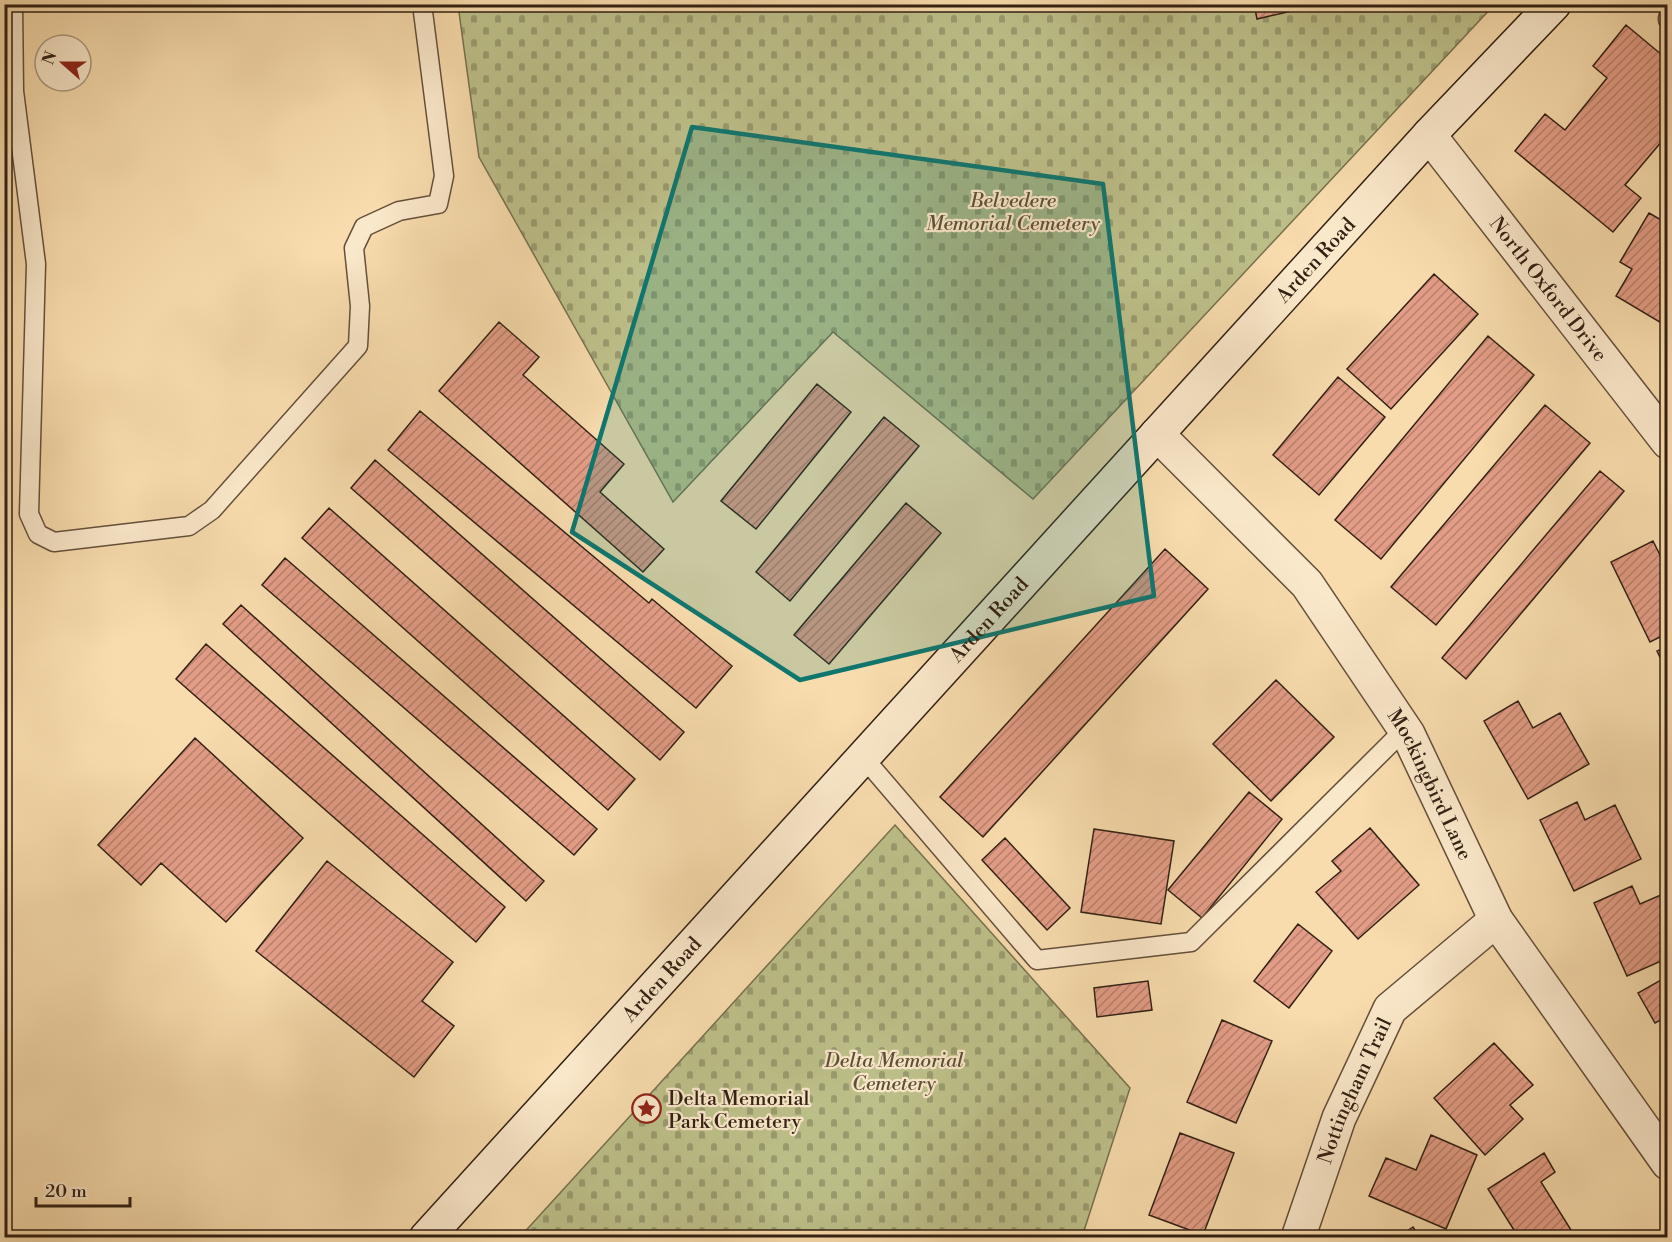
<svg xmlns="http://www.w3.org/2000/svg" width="1672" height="1242" font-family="'Libre Bodoni',serif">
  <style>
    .cemetery { fill: url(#cemetery-stones); stroke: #78704f; stroke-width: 1.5 }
    .building { fill: url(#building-hatch); stroke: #322014; stroke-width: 1.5 }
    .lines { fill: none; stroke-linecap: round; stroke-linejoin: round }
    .service-casing { stroke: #644f3a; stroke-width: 21 }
    .minor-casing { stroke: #644f3a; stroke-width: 36 }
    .secondary-casing { stroke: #322014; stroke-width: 36 }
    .service { stroke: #fae8ca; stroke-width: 18 }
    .minor { stroke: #fae8ca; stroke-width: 33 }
    .secondary { stroke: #fae8ca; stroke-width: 33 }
    .marked { fill: #0f766e; fill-opacity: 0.2; stroke: #0f766e; stroke-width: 4.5; stroke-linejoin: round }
    .labels { text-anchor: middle; stroke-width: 4.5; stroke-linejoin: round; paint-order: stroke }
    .park-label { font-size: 20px; font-style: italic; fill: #5c5037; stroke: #fae8ca }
    .street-label { font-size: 20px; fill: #322014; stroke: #fae8ca }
    .poi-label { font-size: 20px; fill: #322014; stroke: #fae8ca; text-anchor: start }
  </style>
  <defs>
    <pattern id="cemetery-stones" width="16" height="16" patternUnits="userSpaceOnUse" patternTransform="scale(1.5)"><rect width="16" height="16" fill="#bdc08a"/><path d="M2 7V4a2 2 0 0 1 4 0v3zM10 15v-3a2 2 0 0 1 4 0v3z" fill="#9a9c70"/></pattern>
    <pattern id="building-hatch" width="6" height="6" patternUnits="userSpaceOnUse" patternTransform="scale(1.5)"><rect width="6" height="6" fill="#e39d86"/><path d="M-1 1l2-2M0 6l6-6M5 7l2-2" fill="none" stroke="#b9806c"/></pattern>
  </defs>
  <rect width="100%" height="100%" fill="#f8dcad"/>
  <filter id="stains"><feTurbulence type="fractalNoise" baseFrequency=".00333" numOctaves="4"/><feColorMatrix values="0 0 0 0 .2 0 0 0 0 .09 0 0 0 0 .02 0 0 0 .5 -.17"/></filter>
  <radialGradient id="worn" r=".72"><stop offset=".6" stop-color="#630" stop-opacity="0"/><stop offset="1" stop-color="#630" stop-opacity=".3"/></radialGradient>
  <path class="cemetery" d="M458,5H1494L1033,499L833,332L673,502L479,157Z
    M895,825L1130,1088L1082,1237H520Z"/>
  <path class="building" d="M1254,4H1290L1292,11L1257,19Z
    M1626,25L1668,60V134L1625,185L1641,198L1613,232L1515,151L1545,114L1565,130L1607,78L1593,66Z
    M1649,213L1668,224V327L1616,296L1632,269L1620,262Z
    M1434,274L1478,314L1391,409L1347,369Z
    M499,322L539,357L523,375L624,464L600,492L664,549L643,572L439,391Z
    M1488,336L1534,375L1381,559L1335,520Z
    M1338,377L1385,417L1319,495L1273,455Z
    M817,384L851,412L756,529L721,501Z
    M1545,405L1590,443L1436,625L1391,587Z
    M420,411L649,603L652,599L732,666L696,708L388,450Z
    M884,417L919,446L790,601L756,572Z
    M375,460L684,732L660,760L351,488Z
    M1600,471L1624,491L1466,679L1442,658Z
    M906,503L941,533L829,664L794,635Z
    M329,508L635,779L608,810L302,538Z
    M1653,541L1668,571V633L1650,642L1611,562Z
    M1165,549L1208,589L983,837L940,797Z
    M285,558L597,829L574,855L262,585Z
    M241,605L544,881L526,901L223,624Z
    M206,644L505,907L476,942L176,679Z
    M1668,646V674L1657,651Z
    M1276,680L1334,737L1271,801L1213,744Z
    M1518,701L1533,728L1560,713L1589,764L1528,799L1484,721Z
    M195,738L303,838L226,922L161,863L141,885L98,845Z
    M1249,792L1282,819L1202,918L1168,890Z
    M1577,802L1585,820L1615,805L1641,859L1574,891L1540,820Z
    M1370,828L1419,885L1358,939L1316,892L1341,871L1332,861Z
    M1094,829L1174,841L1161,924L1081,912Z
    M1005,838L1070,908L1047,930L982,860Z
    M327,861L453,962L422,1001L454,1026L414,1077L256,951Z
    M1632,886L1640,904L1668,892V958L1627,976L1594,903Z
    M1298,924L1332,951L1289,1008L1254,981Z
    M1668,976V1016L1655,1023L1638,993Z
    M1148,981L1152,1010L1097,1017L1094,988Z
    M1222,1020L1272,1041L1236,1123L1187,1102Z
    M1494,1043L1533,1085L1510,1105L1523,1119L1485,1155L1434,1098Z
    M1180,1133L1234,1153L1203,1235L1149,1215Z
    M1431,1135L1477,1155L1446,1229L1369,1196L1386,1158L1416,1170Z
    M1544,1153L1555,1172L1541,1182L1576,1238H1519L1488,1189Z
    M1413,1227L1420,1238H1397Z
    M1130,1231L1146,1238H1128Z"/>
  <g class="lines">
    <defs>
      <path id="service" d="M13,4L14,91L36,264L29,514L38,534L54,542L189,526L212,510L358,346L360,306L354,248L364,227L399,211L438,204L444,176L422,4
        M1668,18V20
        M863,757L1037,960L1191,942L1405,729"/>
      <g id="minor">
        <path id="s1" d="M1429,135L1668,442"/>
        <path id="s2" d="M1157,434L1307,584L1408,734L1496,920L1668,1163"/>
        <path id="s3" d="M1298,1238L1339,1118L1390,1009L1496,920"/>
      </g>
      <g id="secondary">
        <path id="s4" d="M426,1238L1429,135L1554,4"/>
      </g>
    </defs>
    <use href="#service" class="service-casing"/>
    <use href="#minor" class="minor-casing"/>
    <use href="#secondary" class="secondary-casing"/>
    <use href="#service" class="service"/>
    <use href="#minor" class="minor"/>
    <use href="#secondary" class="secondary"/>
  </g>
  <path class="marked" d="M692,127L1103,184L1154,596L800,680L572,532Z"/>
  <defs>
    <symbol id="sight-ring" viewBox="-11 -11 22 22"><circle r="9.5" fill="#fae8ca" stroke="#8f2418" stroke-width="1.5"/><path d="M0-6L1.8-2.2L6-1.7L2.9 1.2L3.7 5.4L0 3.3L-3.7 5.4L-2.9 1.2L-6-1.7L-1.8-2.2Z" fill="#8f2418"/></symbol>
  </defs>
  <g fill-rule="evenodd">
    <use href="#sight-ring" x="630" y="1092" width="33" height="33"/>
  </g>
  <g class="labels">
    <g class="park-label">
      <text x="1013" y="207">Belvedere<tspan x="1013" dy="23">Memorial Cemetery</tspan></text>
      <text x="894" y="1067">Delta Memorial<tspan x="894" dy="23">Cemetery</tspan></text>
    </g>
    <g class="street-label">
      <text dy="7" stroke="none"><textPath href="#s4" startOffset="1322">Arden Road</textPath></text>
      <text dy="7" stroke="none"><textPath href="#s1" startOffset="195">North Oxford Drive</textPath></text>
      <text dy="7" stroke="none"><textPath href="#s4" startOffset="836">Arden Road</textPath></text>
      <text dy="7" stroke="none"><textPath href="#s2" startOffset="448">Mockingbird Lane</textPath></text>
      <text dy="7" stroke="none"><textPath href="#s4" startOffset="350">Arden Road</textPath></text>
      <text dy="7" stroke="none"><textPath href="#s3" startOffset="158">Nottingham Trail</textPath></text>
    </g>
    <g class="poi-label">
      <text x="668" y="1105">Delta Memorial<tspan x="668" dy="23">Park Cemetery</tspan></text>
    </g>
  </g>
  <rect width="1672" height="1242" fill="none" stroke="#f8dcad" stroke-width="24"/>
  <rect x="6" y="6" width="1660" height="1230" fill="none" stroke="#322014" stroke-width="3"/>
  <rect x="12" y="12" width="1648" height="1218" fill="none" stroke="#322014" stroke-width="1.5"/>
  <g transform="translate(63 63) rotate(291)"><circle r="28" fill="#fae8ca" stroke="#aa9881" stroke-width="1.5"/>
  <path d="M0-4.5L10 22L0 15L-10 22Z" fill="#8f2418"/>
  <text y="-9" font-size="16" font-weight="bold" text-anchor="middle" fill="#322014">N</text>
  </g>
  <path d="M36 1197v9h94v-9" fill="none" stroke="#322014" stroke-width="3"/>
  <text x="45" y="1197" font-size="18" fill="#322014" stroke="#fae8ca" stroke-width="4.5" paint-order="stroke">20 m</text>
  <rect width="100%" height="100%" filter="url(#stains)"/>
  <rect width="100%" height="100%" fill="url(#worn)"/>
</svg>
